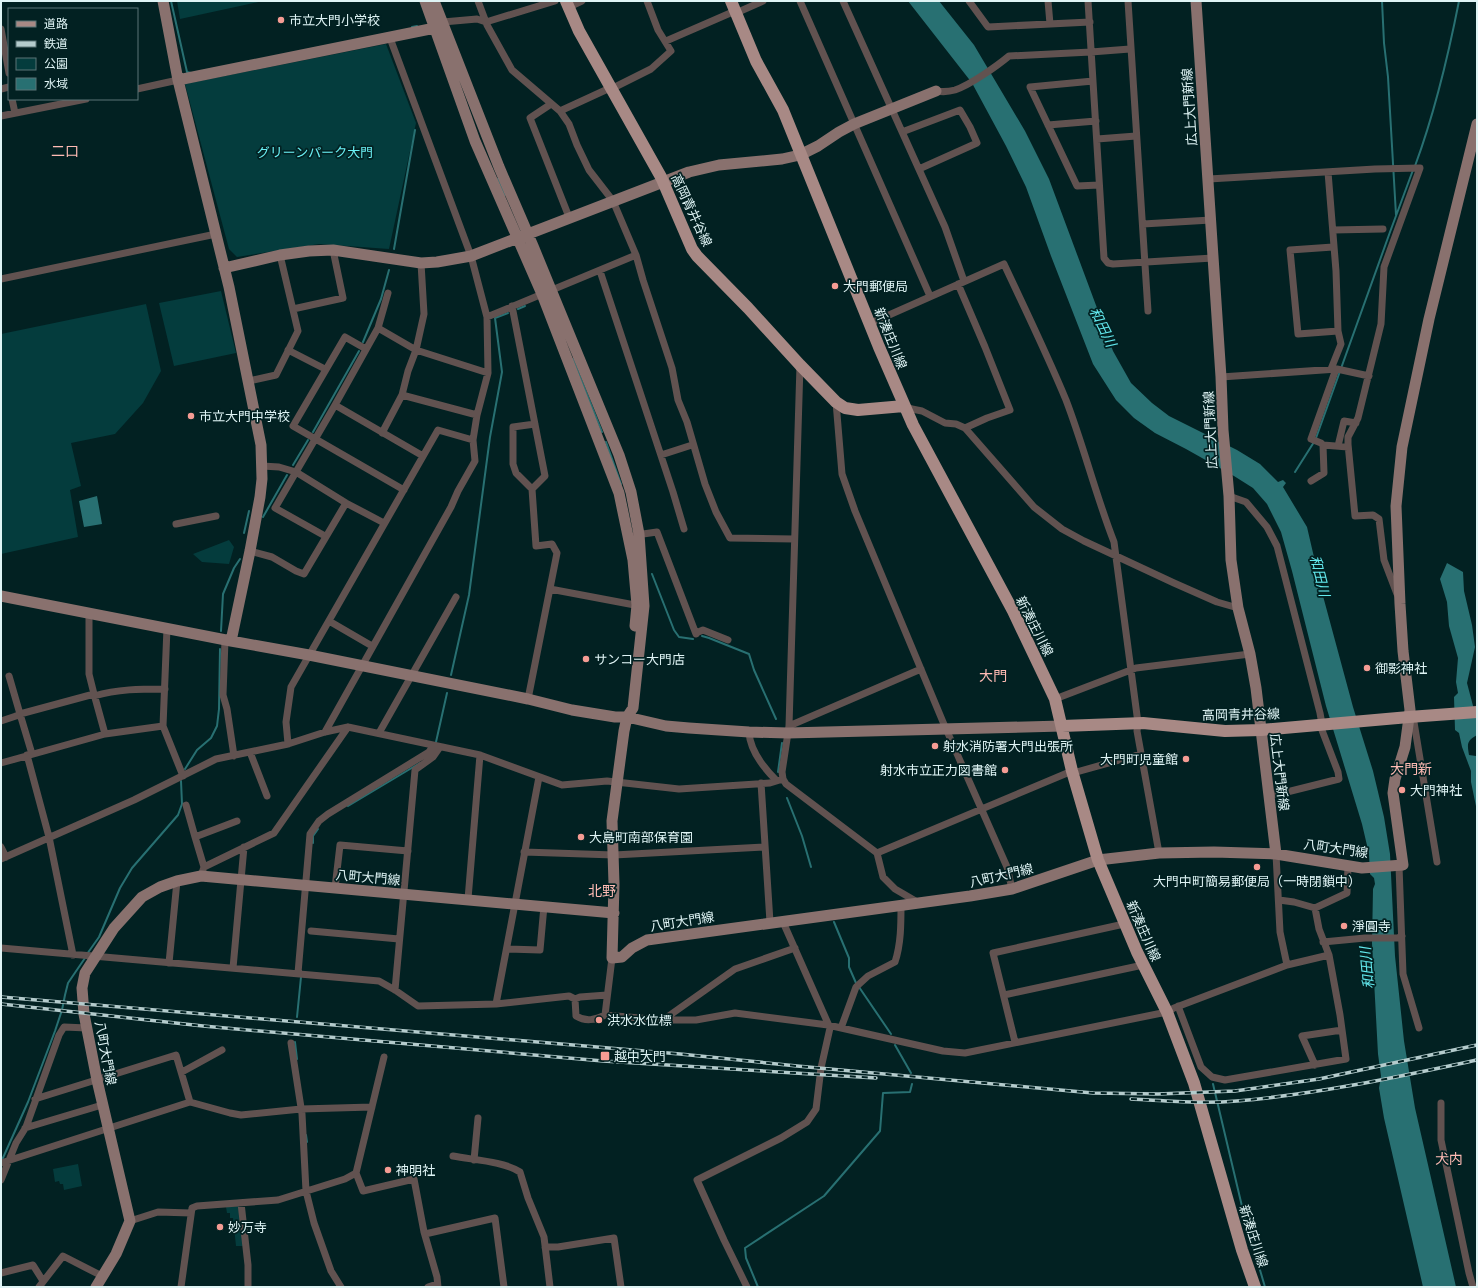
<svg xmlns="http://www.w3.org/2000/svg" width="1478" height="1288" font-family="Barlow,'Noto Sans JP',sans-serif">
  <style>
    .green { fill: #043c3d }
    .water { fill: #287072 }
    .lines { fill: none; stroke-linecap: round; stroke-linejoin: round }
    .stream { stroke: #287072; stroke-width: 2 }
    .street { stroke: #615250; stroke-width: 7 }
    .secondary { stroke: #89716e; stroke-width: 11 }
    .primary { stroke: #a88985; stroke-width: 12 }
    .rail-casing { stroke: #b4cbcc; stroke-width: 3.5 }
    .rail { stroke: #022122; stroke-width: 2; stroke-dasharray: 6; stroke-linecap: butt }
    .poi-dot { fill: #f59c94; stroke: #022122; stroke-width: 1.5 }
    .labels { text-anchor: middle; stroke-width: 3.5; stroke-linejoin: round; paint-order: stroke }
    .poi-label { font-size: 13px; fill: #dff4f5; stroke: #022122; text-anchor: start }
    .street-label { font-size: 13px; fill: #dff4f5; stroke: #022122 }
    .park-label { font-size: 13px; fill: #6bf2f6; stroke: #022122 }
    .neighbourhood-label { font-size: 14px; fill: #ffbbb4; stroke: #022122 }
    .water-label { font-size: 14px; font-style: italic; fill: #63eaef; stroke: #022122 }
  </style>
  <rect width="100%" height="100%" fill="#022122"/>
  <path class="green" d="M177,1H263L180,19Z
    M386,44L416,123L389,249L319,244L237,257L229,249L185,84Z
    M221,291L236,353L174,366L159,303Z
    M146,304L161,371L143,403L115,434L71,443L81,486L70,490L78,537L1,554V334Z
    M229,540L234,547L229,564L202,562L193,554Z
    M78,1164L82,1186L64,1190L63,1184H60L59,1181L55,1182L53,1169Z
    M239,1206L243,1246H236L233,1218H230V1213H227L226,1207Z"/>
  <path class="water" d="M908,1H939L974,45L1025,131L1049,179L1113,351L1131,383L1152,403L1169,416L1237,450L1260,464L1278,482L1283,480L1286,483L1283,487L1307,527L1323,596L1353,707L1373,771L1384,817L1390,854L1395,956L1404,1041L1415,1108L1456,1287H1423L1384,1118L1379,1088L1381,1076L1378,1054L1372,943L1373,889L1375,884L1374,878L1370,874L1369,854L1362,824L1326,706L1292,571L1281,532L1267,504L1253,488L1234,476L1186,449L1155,433L1134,418L1116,400L1093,364L1051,256L1026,187L1006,146L972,83Z
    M97,496L102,524L84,527L79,501Z
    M1447,563L1463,572L1464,591L1472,625L1475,647L1467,683L1477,721V735C1467,741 1467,743 1469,755L1476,756L1477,755V811L1471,782V771L1462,747L1459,733L1455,730L1454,697L1458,693L1456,682L1458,658L1449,626L1447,602L1440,579Z"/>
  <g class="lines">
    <path class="stream" d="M171,1L187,72L191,73
      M1382,1L1384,43L1388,77L1396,215
      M412,27L417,26
      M1415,166C1435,112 1448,57 1459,1
      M498,179L505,195
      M394,249L415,130
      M518,309L525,306
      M363,342L381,299L389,270
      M573,359L602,432
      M313,432L359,351
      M1316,438L1390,232L1413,170
      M606,442L621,484
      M293,465L308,440
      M1295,472L1314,442
      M263,517L287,475
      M244,533L249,511
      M652,574L674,630L679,637L693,639
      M221,631L223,594L234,568L240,559
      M702,636L709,638L749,654L754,670L776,719
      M451,675L469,595L490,437L502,372L495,318L508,313
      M436,742L447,693
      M185,769L197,750L211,738L217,726L219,709L220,649
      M778,772L782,743
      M787,798L802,836L811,867
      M348,806L420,763
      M313,843V836L318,829
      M834,922L849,958V967L856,983
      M87,954L99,937L120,888L132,868L178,815L182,804L181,781
      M859,987L891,1034
      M297,1017L301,977
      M295,1042L297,1059
      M895,1045L911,1073
      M1213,1084L1245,1219L1265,1287
      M306,1135L307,1142
      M2,1160L28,1102L55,1031L62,1010L65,995L68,983L85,958
      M758,1287L746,1258L745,1248L824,1196L880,1131L883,1093L910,1092L912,1084"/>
    <path class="street" d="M478,1L487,25L512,70L560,111L569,124L577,145L589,170L613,201L636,255L643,280L672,368L678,400L687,422L705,484L716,512L730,538L794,539
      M800,1L930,296
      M843,1L945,227L964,281
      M969,1L988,27L1090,22
      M1048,1L1050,24
      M1088,1L1104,258L1108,263L1113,264L1213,258
      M1128,1L1148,311
      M569,7L582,1
      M736,13L763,1
      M440,24L443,22L477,19L486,22L555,1
      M1,29L9,73
      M666,41L735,11
      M1093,81L1030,87L1077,186L1099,185
      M1,89L9,87
      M137,89L178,80
      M611,89L651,69L671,51L658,30L647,1
      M936,91C942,92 948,92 955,90C970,85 997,66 1009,56L1091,52L1130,49
      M12,99L15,113
      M551,104L530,118L569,217
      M560,111L610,88
      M1,116L86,99
      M1048,125L1096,121
      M902,132L960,110L970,127L977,143L919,169
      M1097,139L1136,136
      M1328,172L1336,271L1338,331L1341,344L1331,369
      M1209,179L1375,169L1420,168L1384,267L1381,324L1358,418L1348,437V444L1355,516L1373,515L1379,519L1384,560L1397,594
      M1143,224L1211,220
      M1333,230L1383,229
      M1333,247L1290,250L1298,334L1338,331
      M600,271L673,492L684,529
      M1,279L216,234
      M958,284L985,347L1010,410L987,418L965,428
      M512,306L545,476L532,489L536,546L552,544L557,553L528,699
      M293,309L343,298L333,250
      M487,317L636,255
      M871,323L1004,264C1025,309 1047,354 1066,400C1084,447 1096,496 1114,542L1138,723L1137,731L1159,853
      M378,328L416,350L488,373
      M366,349L345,337L293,426L404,490
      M288,350L325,369
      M800,365L789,726L782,772L783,779L786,784L877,853L883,877L895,889L919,903
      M1221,377L1337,369L1369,376
      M249,381L276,375L298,331L280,255
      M402,395L477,415
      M836,402L842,474L855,511L943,722L1007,867L1012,889
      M335,405L423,456
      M904,406L912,409L922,411L945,423L956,424L965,428L1034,507L1062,529L1084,541L1174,583L1217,602L1238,608
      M382,433L402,395L408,371L416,350L424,314L421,263
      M1323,445L1321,443L1311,439L1336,369
      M1338,446L1344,421L1356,423
      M661,455L692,445
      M262,466L279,467L296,472L346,503L384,523
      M1311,481L1324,473L1323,445L1348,447
      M532,489L516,473L513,464V427L535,424
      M1229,496L1246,502L1267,527L1277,546L1320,713L1322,724
      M176,524L216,516
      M636,535L657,532L696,634
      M325,536L275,508L335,405L378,328L388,293
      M250,551L272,557L296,571L304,574L346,503
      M550,589L640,606
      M329,621L372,646
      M167,628L163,726L183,776
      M696,633L703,630L728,640
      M225,640L223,695L227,709L234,756
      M9,676L20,714L94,694L89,674V613
      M94,694L105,734
      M94,696C118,689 140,689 165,689
      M1055,699L1136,668L1250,654
      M1413,716L1437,862
      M1,721L16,716L20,714L32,754
      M789,726L921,669
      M325,732L451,507L458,491L475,461L473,440L477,415L488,373L487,317L471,256L390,38
      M749,732C750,751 764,768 776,780
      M379,733L456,597
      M288,744L286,722L291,687L438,430L473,440
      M250,752L267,796
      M27,755L49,837L73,955
      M1,763L105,734L163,726
      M1073,773L1141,754
      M761,783L770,922
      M1269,795L1283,793L1339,779L1338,772L1320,725
      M186,805L195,837
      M1,847L6,857
      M524,852L614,855L765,847
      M877,853L1072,771
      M1276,854L1280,932L1287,965
      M1,859L134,800L216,759L288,744L325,732L348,727L480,755L562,785L607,781L679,789L770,783L783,779
      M1399,866L1403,974L1419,1028
      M204,867L195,837L237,821
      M201,876L204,867L274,833L348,727
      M335,888L340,845L408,851
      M468,899L480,755
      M1315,908L1347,893L1348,866
      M311,931L399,939
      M1323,942L1365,938H1398L1402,936
      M1,948L379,981L395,990L418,1006L496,1004L569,996L575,999L580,997L607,995
      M507,949L540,950L544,906
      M169,963L177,881
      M233,968L244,847
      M298,973L310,834L319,821L328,814L429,752L431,749V745
      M395,990L415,770L433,757L440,747
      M1004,995L1143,965
      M575,999L576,1016C586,1022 595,1020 605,1015L663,1020H696L735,1013L828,1025L943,1051L965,1053L1167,1012L1174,1008L1287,965L1329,955
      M496,1004L539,777
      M1178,1006L1201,1067L1212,1077L1225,1080L1346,1059L1340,1015L1329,955L1319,929L1315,908L1294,902L1279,900
      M605,1015L612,958
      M663,1020L735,969L795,948
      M841,1028L856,987L868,976L895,962C901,944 901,924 901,905
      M1015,1042L993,953L1124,924
      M291,1043L302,1114L306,1191L314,1223L331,1271L341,1287
      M384,1057L356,1173L363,1191L414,1179L424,1232L437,1277L438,1287
      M1315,1065L1302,1036L1342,1030
      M182,1072L222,1050
      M35,1099L176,1055L190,1102
      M1441,1103V1140L1469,1273L1473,1287
      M25,1128L102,1105
      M453,1156C473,1160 503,1161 520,1172L528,1198L544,1237L550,1287
      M474,1160L478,1118
      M1,1163L190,1102L230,1113L241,1115L301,1109L372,1107
      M1,1180L16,1143L26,1127L59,1035L64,1027L87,1028
      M241,1203L248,1265V1287
      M130,1221L158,1212L191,1213
      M425,1234L495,1218L504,1287
      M545,1247H558L614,1238L621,1287
      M1,1273L33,1265L43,1281
      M39,1287L63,1256L102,1276
      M181,1287L192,1208L197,1206L278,1200L345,1179L356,1173
      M428,1287L437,1284
      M747,1287L724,1240L697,1180L781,1138L807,1122L816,1109L821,1068L830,1028L783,922"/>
    <path class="secondary" d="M163,1L178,80L229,287L261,445L262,479L260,497L250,551L231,641
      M425,1L475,141L542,294L619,493L633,560L637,605L635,626
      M434,1L499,167L533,246L619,455L631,492L639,534L644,606L633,708L627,717L624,731L612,821L614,884L612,958L622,957L632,948L647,940L970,896L1012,889L1098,860L1159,853L1214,852L1276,854L1362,868L1403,865L1393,793L1395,779L1405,747L1410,710L1403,651L1400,604L1396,506L1402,447L1429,319L1477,124
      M1196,1L1221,377L1223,430L1229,496L1231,560L1238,608L1250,654L1256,688L1276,854
      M178,80L435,28
      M224,268L280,255L309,251L333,250L421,263L437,262L471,256L689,172L719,165L782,159L800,155L818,146L839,132L854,124L936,91
      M1,596L231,641L309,655L528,699L572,710L615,717H627L666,726L689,728L749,732L788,733L1062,726
      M96,1287L116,1254L130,1221L97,1080L84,1014L82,988L85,973L114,928L142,897L160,887L177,881L201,876L614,913"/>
    <path class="primary" d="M566,1L579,31L661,177L692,249L697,256L748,308L800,365L836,402L845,408L858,410L904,406
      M731,1L756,61L783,110L879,347L913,425L1013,611L1055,699L1072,771L1098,860L1137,952L1167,1012L1194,1083L1242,1250L1255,1287
      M1062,726L1143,723L1225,731L1261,730L1409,717L1477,712"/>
    <defs>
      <path id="rail" d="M1,997L680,1054L797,1066L1093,1093L1158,1094L1235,1091L1319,1079L1477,1045
        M1,1004L203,1026L603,1061L876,1078
        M1131,1099C1166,1101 1202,1104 1237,1101C1319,1094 1397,1077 1477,1060"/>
    </defs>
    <use href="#rail" class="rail-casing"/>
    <use href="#rail" class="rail"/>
  </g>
  <g class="poi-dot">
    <circle cx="281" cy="20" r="4"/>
    <circle cx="835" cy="286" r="4"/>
    <circle cx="191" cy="416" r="4"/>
    <circle cx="586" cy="659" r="4"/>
    <circle cx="1367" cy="668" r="4"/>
    <circle cx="935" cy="746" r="4"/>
    <circle cx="1186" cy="759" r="4"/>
    <circle cx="1005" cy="770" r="4"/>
    <circle cx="1402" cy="790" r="4"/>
    <circle cx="581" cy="837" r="4"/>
    <circle cx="1257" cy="867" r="4"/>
    <circle cx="1344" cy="926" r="4"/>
    <circle cx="599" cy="1020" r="4"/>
    <rect x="600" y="1051" width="10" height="10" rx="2"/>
    <circle cx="388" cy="1170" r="4"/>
    <circle cx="220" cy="1227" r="4"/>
  </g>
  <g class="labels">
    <g class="poi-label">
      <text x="289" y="25">市立大門小学校</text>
      <text x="843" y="291">大門郵便局</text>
      <text x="199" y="421">市立大門中学校</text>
      <text x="594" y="664">サンコー大門店</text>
      <text x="1375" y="673">御影神社</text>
      <text x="943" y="751">射水消防署大門出張所</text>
      <text x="1178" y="764" text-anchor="end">大門町児童館</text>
      <text x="997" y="775" text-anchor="end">射水市立正力図書館</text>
      <text x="1410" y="795">大門神社</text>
      <text x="589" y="842">大島町南部保育園</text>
      <text x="1257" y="886" text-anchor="middle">大門中町簡易郵便局（一時閉鎖中）</text>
      <text x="1352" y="931">淨圓寺</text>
      <text x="607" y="1025">洪水水位標</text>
      <text x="614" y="1061">越中大門</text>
      <text x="396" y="1175">神明社</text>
      <text x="228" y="1232">妙万寺</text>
    </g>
    <g class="street-label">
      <text transform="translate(1189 107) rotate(-94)" y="5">広上大門新線</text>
      <text transform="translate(692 210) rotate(65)" y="5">高岡青井谷線</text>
      <text transform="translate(891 338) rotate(68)" y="5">新湊庄川線</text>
      <text transform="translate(1210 430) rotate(-93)" y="5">広上大門新線</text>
      <text transform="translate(1035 626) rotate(63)" y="5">新湊庄川線</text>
      <text transform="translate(1241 714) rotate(-1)" y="5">高岡青井谷線</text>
      <text transform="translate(1280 772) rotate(83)" y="5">広上大門新線</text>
      <text transform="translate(1336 848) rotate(8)" y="5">八町大門線</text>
      <text transform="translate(1001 875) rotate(-13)" y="5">八町大門線</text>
      <text transform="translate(368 877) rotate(5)" y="5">八町大門線</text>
      <text transform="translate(682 921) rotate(-9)" y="5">八町大門線</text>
      <text transform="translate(1144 931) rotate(66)" y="5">新湊庄川線</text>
      <text transform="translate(106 1053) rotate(79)" y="5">八町大門線</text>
      <text transform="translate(1254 1236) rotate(72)" y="5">新湊庄川線</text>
    </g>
    <g class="park-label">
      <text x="315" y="157">グリーンパーク大門</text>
    </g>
    <g class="neighbourhood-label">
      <text x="65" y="156">二口</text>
      <text x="993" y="681">大門</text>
      <text x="1411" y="774">大門新</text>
      <text x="602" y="896">北野</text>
      <text x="1449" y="1164">犬内</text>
    </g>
    <g class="water-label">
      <text transform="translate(1103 327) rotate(64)" y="5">和田川</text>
      <text transform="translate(1320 576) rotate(76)" y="5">和田川</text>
      <text transform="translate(1367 968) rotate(-95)" y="5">和田川</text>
    </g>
  </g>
  <rect width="1478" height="1288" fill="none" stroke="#dff4f5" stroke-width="4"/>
  <rect x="8" y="8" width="130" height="92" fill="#022122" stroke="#5a7576"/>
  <rect x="16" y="21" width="20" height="6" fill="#a88985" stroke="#5a7576"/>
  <text x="44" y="28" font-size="12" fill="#dff4f5">道路</text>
  <rect x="16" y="41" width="20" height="6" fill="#b4cbcc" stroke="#5a7576"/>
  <text x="44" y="48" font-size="12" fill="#dff4f5">鉄道</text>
  <rect x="16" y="58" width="20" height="12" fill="#043c3d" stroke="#5a7576"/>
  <text x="44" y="68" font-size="12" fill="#dff4f5">公園</text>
  <rect x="16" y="78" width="20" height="12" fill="#287072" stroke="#5a7576"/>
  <text x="44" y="88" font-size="12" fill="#dff4f5">水域</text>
</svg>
